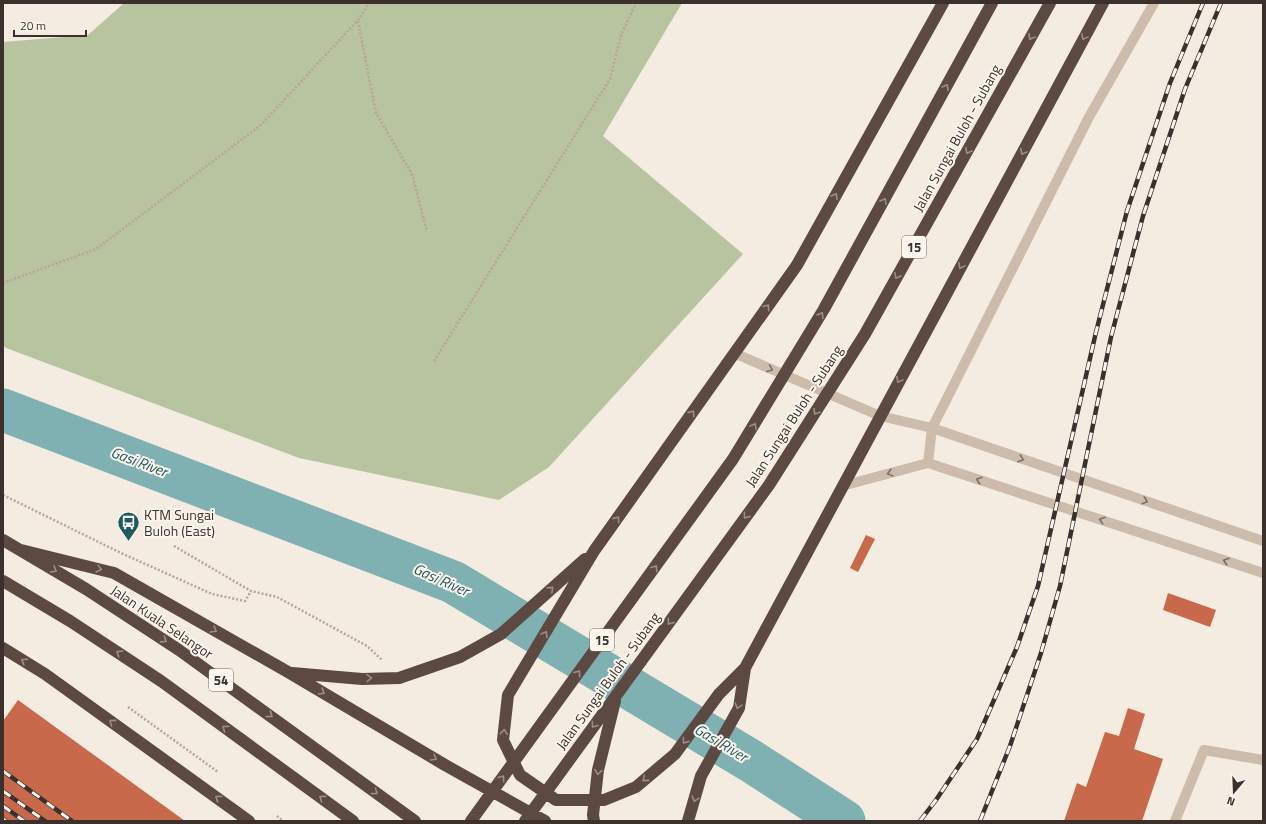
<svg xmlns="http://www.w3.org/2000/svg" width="1266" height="824" font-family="'Titillium Web',sans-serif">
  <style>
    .green { fill: #b8c4a0 }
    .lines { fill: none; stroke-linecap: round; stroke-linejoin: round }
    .river { stroke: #7fb0b2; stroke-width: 43 }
    .building { fill: #c8694b }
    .path { stroke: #b9a596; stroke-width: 2.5; stroke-dasharray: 2 2; stroke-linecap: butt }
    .lane { stroke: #cdbbac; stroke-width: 10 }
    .highway { stroke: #5c4a42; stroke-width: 12 }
    .rail-casing { stroke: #3b302b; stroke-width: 4.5 }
    .rail { stroke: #fbf5ee; stroke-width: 3; stroke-dasharray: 9; stroke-linecap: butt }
    .oneway { stroke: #9c8e87 }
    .oneway2 { stroke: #7d6f65 }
    .labels { text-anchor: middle; stroke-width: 4; stroke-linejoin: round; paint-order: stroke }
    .shield { fill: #fbf5ee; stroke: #756b66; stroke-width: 1 }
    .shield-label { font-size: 13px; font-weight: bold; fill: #3b302b }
    .street-label { font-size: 14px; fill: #3b302b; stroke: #fbf5ee }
    .poi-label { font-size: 14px; fill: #3b302b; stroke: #fbf5ee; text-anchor: start }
    .water-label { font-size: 15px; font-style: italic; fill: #1f5a5e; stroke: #fbf5ee }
  </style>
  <rect width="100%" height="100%" fill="#f4ebe1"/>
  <path class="green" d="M124,3H682L603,136L743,254L549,467L499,500L299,458L6,348L3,345V42L88,35Z"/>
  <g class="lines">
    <path class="river" d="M3,410L453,582L751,761L844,821"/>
  </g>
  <path class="building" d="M866,535L875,539L858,572L850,568Z
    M1168,593L1216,610L1210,627L1163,610Z
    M18,700L185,821H3V721Z
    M1128,708L1145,714L1134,749L1163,759L1142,821H1064L1077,783L1086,787L1105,732L1119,736Z"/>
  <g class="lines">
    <path class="path" d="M358,21L376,113L412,174L427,232
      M3,283L96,249L261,125L358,20L369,3
      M434,361L610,79L621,35L636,3
      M3,495L121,553L212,594L245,601L251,591
      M174,546L251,591L277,597L367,646L382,660
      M128,707L218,772
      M277,816L283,821"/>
    <path class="lane" d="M734,353L880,416L932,428L1263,541
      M928,463L932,428L1089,117L1154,3
      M842,486L928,463L1263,573
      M1175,821L1204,750L1263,760"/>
    <path class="highway" d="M943,3L797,265L594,551L508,695L503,740L520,775L556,800H604L636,787L675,754L719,694L745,668L1103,3
      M3,540L86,589L179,650L415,821
      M21,550L114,573L288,672L445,765L545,821
      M3,581L70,621L161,681L353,821
      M3,648L45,674L249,821
      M292,673L362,679L399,678L460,657L501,634L585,559
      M471,821L733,459L824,309L992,3
      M525,821L769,485L865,334L1050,3
      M594,821L593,815L598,770L615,701
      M688,821L701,776L739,708L745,668"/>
    <defs>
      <path id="rail" d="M3,771L72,821
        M3,791L45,821
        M3,806L24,821
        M3,819L6,821
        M920,821L936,800L977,739L1017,647L1038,586L1096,332L1127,211L1170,83L1203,3
        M980,821L1010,746L1041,653L1060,586L1111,337L1143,216L1185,89L1221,3"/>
    </defs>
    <use href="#rail" class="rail-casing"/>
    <use href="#rail" class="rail"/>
  </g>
  <defs><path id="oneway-chevron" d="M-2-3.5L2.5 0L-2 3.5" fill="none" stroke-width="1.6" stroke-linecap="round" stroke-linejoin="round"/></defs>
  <g class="oneway">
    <use href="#oneway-chevron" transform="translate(1031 37) rotate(119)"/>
    <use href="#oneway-chevron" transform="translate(1084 37) rotate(118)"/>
    <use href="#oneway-chevron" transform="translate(946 87) rotate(-61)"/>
    <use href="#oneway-chevron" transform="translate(968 151) rotate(119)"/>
    <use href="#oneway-chevron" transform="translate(1023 152) rotate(118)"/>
    <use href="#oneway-chevron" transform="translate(835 196) rotate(-61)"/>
    <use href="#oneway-chevron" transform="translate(884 201) rotate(-61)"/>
    <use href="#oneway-chevron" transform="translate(961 266) rotate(118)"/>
    <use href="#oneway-chevron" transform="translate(897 276) rotate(119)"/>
    <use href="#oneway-chevron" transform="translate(767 307) rotate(-54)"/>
    <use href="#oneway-chevron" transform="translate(821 315) rotate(-59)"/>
    <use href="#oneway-chevron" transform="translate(899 380) rotate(118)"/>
    <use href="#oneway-chevron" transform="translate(816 412) rotate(122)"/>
    <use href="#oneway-chevron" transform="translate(692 413) rotate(-55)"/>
    <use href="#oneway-chevron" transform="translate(754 426) rotate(-59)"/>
    <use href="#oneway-chevron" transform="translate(746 516) rotate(126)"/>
    <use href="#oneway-chevron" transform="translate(617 519) rotate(-55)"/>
    <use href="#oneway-chevron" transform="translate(655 568) rotate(-54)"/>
    <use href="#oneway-chevron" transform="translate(99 569) rotate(14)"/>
    <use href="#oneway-chevron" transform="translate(54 570) rotate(31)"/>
    <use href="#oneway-chevron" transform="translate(551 589) rotate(-42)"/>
    <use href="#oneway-chevron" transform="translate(670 622) rotate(126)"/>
    <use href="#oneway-chevron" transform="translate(214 630) rotate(30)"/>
    <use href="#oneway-chevron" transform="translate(545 634) rotate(-59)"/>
    <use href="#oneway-chevron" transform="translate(164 640) rotate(33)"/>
    <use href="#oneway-chevron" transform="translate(119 653) rotate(-147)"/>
    <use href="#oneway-chevron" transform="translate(24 661) rotate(-148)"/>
    <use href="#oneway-chevron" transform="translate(578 673) rotate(-54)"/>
    <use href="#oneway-chevron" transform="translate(369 678) rotate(-1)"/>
    <use href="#oneway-chevron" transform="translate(322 692) rotate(31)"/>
    <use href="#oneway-chevron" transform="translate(738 706) rotate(107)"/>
    <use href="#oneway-chevron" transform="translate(270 715) rotate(36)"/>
    <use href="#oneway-chevron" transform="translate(112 722) rotate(-144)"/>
    <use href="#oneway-chevron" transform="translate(594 725) rotate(126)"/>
    <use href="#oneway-chevron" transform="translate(225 728) rotate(-144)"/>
    <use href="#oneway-chevron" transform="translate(504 732) rotate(-84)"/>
    <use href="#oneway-chevron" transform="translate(685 741) rotate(126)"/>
    <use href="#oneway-chevron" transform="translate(434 758) rotate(31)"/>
    <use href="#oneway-chevron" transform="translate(598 772) rotate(99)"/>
    <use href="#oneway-chevron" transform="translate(502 778) rotate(-54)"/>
    <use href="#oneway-chevron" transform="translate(645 779) rotate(140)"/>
    <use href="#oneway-chevron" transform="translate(375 792) rotate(36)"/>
    <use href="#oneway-chevron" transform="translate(218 798) rotate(-144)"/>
    <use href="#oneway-chevron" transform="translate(322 798) rotate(-144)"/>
    <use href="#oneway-chevron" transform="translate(695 799) rotate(106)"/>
  </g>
  <g class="oneway2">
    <use href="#oneway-chevron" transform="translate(770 369) rotate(23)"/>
    <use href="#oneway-chevron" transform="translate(1021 459) rotate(19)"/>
    <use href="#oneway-chevron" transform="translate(890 473) rotate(165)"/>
    <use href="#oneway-chevron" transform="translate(979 480) rotate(-162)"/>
    <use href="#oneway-chevron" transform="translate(1145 501) rotate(19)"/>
    <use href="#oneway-chevron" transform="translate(1102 520) rotate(-162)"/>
    <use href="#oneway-chevron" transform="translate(1226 561) rotate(-162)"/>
  </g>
  <defs>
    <symbol id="bus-pin" viewBox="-11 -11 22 30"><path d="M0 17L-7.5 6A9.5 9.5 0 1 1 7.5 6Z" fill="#1f5a5e" stroke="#fbf5ee"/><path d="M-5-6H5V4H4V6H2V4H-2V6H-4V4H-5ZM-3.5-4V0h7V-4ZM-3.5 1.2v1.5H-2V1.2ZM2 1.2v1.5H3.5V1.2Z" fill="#fff"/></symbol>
  </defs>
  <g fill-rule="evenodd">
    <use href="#bus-pin" x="116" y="510" width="25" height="34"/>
  </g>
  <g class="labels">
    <g class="shield">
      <rect x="902" y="236" width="24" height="22" rx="3"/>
      <rect x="590" y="629" width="24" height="22" rx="3"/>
      <rect x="209" y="669" width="24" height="22" rx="3"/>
    </g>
    <g class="shield-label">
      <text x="914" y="252">15</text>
      <text x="602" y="645">15</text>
      <text x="221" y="685">54</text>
    </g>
    <g class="street-label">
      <text transform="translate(957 138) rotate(-61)" y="5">Jalan Sungai Buloh - Subang</text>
      <text transform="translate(794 416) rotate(-57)" y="5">Jalan Sungai Buloh - Subang</text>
      <text transform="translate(162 622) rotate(34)" y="5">Jalan Kuala Selangor</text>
      <text transform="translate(608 681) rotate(-54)" y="5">Jalan Sungai Buloh - Subang</text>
    </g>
    <g class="poi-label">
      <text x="144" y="520">KTM Sungai<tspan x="144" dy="16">Buloh (East)</tspan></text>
    </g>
    <g class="water-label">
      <text transform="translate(139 462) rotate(21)" y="5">Gasi River</text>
      <text transform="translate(441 580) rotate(24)" y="5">Gasi River</text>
      <text transform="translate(721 743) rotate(31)" y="5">Gasi River</text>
    </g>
  </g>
  <rect width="1266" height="824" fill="none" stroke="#3b302b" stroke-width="8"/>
  <g transform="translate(1234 792) rotate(199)" stroke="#fbf5ee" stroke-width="3" paint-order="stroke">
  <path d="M0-3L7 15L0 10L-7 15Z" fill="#3b302b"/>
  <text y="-6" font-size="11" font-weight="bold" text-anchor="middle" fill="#3b302b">N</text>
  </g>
  <path d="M14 30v6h72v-6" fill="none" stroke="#3b302b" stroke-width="2"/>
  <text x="20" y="30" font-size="12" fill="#3b302b" stroke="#fbf5ee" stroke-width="3" paint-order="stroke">20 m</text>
</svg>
